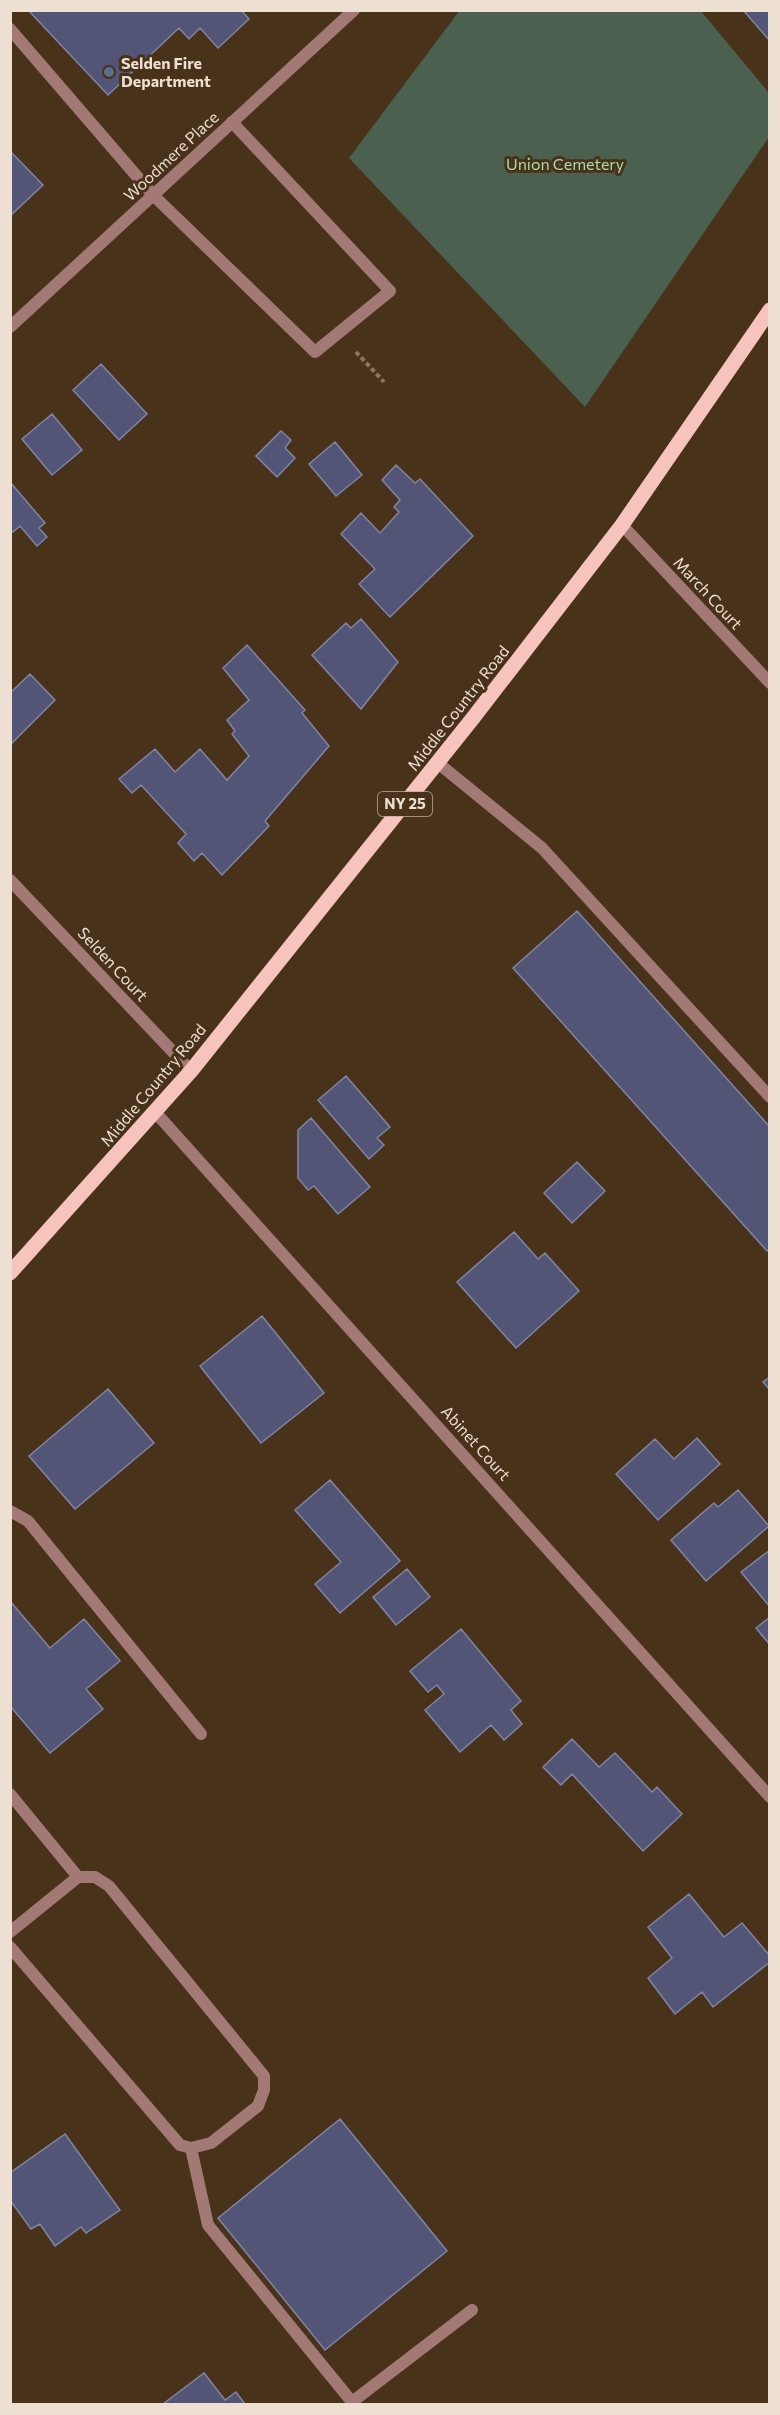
<svg xmlns="http://www.w3.org/2000/svg" width="780" height="2415" font-family="Commissioner,sans-serif">
  <style>
    .green { fill: #4c604f }
    .building { fill: #535577; stroke: #8184a4; stroke-width: 1.5 }
    .lines { fill: none; stroke-linecap: round; stroke-linejoin: round }
    .path { stroke: #8a7763; stroke-width: 4; stroke-dasharray: 4.5 3; stroke-linecap: butt }
    .lane { stroke: #a27974; stroke-width: 12 }
    .street { stroke: #a27974; stroke-width: 12 }
    .primary { stroke: #f6c4bd; stroke-width: 15 }
    .service-dot { fill: #5c6f8a; stroke: #48321a; stroke-width: 2 }
    .labels { text-anchor: middle; stroke-width: 6; stroke-linejoin: round; paint-order: stroke }
    .shield { fill: #48321a; stroke: #bcab9a; stroke-width: 1.5 }
    .shield-label { font-size: 15px; font-weight: bold; fill: #eddfd1 }
    .poi-label { font-size: 16px; font-weight: bold; fill: #eddfd1; stroke: #48321a; text-anchor: start }
    .street-label { font-size: 16px; fill: #eddfd1; stroke: #48321a }
    .park-label { font-size: 16px; fill: #a6ddae; stroke: #48321a }
  </style>
  <rect width="100%" height="100%" fill="#48321a"/>
  <path class="green" d="M460,10L701,11L769,93V137L585,407L349,158Z"/>
  <path class="building" d="M28,10H241L249,19L218,48L200,28L189,39L179,28L108,95Z
    M743,10H770V41Z
    M10,151L43,185L12,214L10,213Z
    M101,364L147,414L119,440L73,390Z
    M52,414L82,450L52,475L22,439Z
    M281,431L291,440L285,448L295,458L277,477L256,456Z
    M335,442L362,475L336,496L309,464Z
    M396,465L415,483L420,479L473,536L390,617L359,584L375,569L341,534L361,513L380,533L399,512L394,507L400,500L382,480Z
    M10,482L45,523L39,528L47,537L37,546L20,526L13,532L10,529Z
    M361,619L398,662L361,709L312,655L346,623L351,628Z
    M247,645L305,710L302,713L329,746L265,821L269,826L222,875L202,853L194,861L178,843L186,834L141,785L132,793L119,779L155,749L175,772L200,749L227,780L249,756L232,734L235,731L227,720L249,700L223,668Z
    M30,674L55,700L11,744L10,693Z
    M577,911L770,1127V1249L767,1251L513,968Z
    M346,1076L390,1127L377,1138L384,1145L369,1159L318,1100Z
    M311,1118L370,1187L338,1214L314,1186L308,1190L298,1178V1130Z
    M577,1162L605,1191L572,1223L544,1193Z
    M514,1232L538,1259L545,1253L579,1291L516,1348L457,1282Z
    M262,1316L324,1393L261,1443L200,1366Z
    M770,1377V1390L763,1382Z
    M108,1389L154,1443L75,1509L29,1456Z
    M697,1438L720,1464L658,1520L616,1474L655,1439L674,1459Z
    M330,1480L400,1561L340,1613L315,1584L341,1562L295,1510Z
    M738,1490L769,1526L706,1581L671,1540L714,1503L718,1507Z
    M770,1550V1607L741,1572Z
    M407,1569L430,1597L396,1625L373,1597Z
    M10,1601L50,1648L84,1619L120,1661L86,1689L103,1709L50,1753L10,1706Z
    M770,1617V1645L756,1628Z
    M461,1629L521,1701L511,1710L522,1724L504,1740L491,1725L460,1752L425,1710L444,1694L437,1685L428,1692L410,1671Z
    M572,1739L599,1767L615,1753L652,1792L657,1787L682,1814L643,1851L572,1774L561,1785L543,1767Z
    M689,1894L724,1937L742,1923L770,1956V1962L713,2007L702,1992L675,2014L648,1978L672,1958L648,1927Z
    M340,2119L447,2251L325,2350L218,2218Z
    M65,2134L120,2210L86,2233L81,2227L55,2246L40,2224L31,2229L10,2200V2173Z
    M204,2373L225,2400L236,2392L245,2404H163Z"/>
  <g class="lines">
    <path class="path" d="M356,352L384,382"/>
    <path class="lane" d="M10,29L153,195L315,352L390,291L232,122
      M438,763L542,848L770,1097
      M10,1511L28,1521L201,1734
      M10,1794L78,1877
      M10,1932L78,1877H95L109,1886L264,2076V2090L258,2106L211,2143L191,2148L180,2145L10,1947
      M191,2148L208,2225L352,2402L472,2310"/>
    <path class="street" d="M10,327L354,10
      M622,525L770,683
      M10,880L191,1071
      M156,1113L770,1797"/>
    <path class="primary" d="M10,1273L191,1071L473,718L622,525L770,310"/>
  </g>
  <circle class="service-dot" cx="109" cy="72" r="6"/>
  <g class="labels">
    <rect class="shield" x="378" y="792" width="54" height="24" rx="4.5"/>
    <g class="shield-label">
      <text x="405" y="809">NY 25</text>
    </g>
    <g class="poi-label">
      <text x="121" y="69">Selden Fire<tspan x="121" dy="18">Department</tspan></text>
    </g>
    <g class="street-label">
      <text transform="translate(171 156) rotate(-43)" y="6">Woodmere Place</text>
      <text transform="translate(708 593) rotate(47)" y="6">March Court</text>
      <text transform="translate(458 708) rotate(-52)" y="6">Middle Country Road</text>
      <text transform="translate(113 964) rotate(47)" y="6">Selden Court</text>
      <text transform="translate(153 1085) rotate(-50)" y="6">Middle Country Road</text>
      <text transform="translate(476 1443) rotate(48)" y="6">Abinet Court</text>
    </g>
    <g class="park-label">
      <text x="565" y="170">Union Cemetery</text>
    </g>
  </g>
  <rect width="780" height="2415" fill="none" stroke="#eddfd1" stroke-width="24"/>
</svg>
